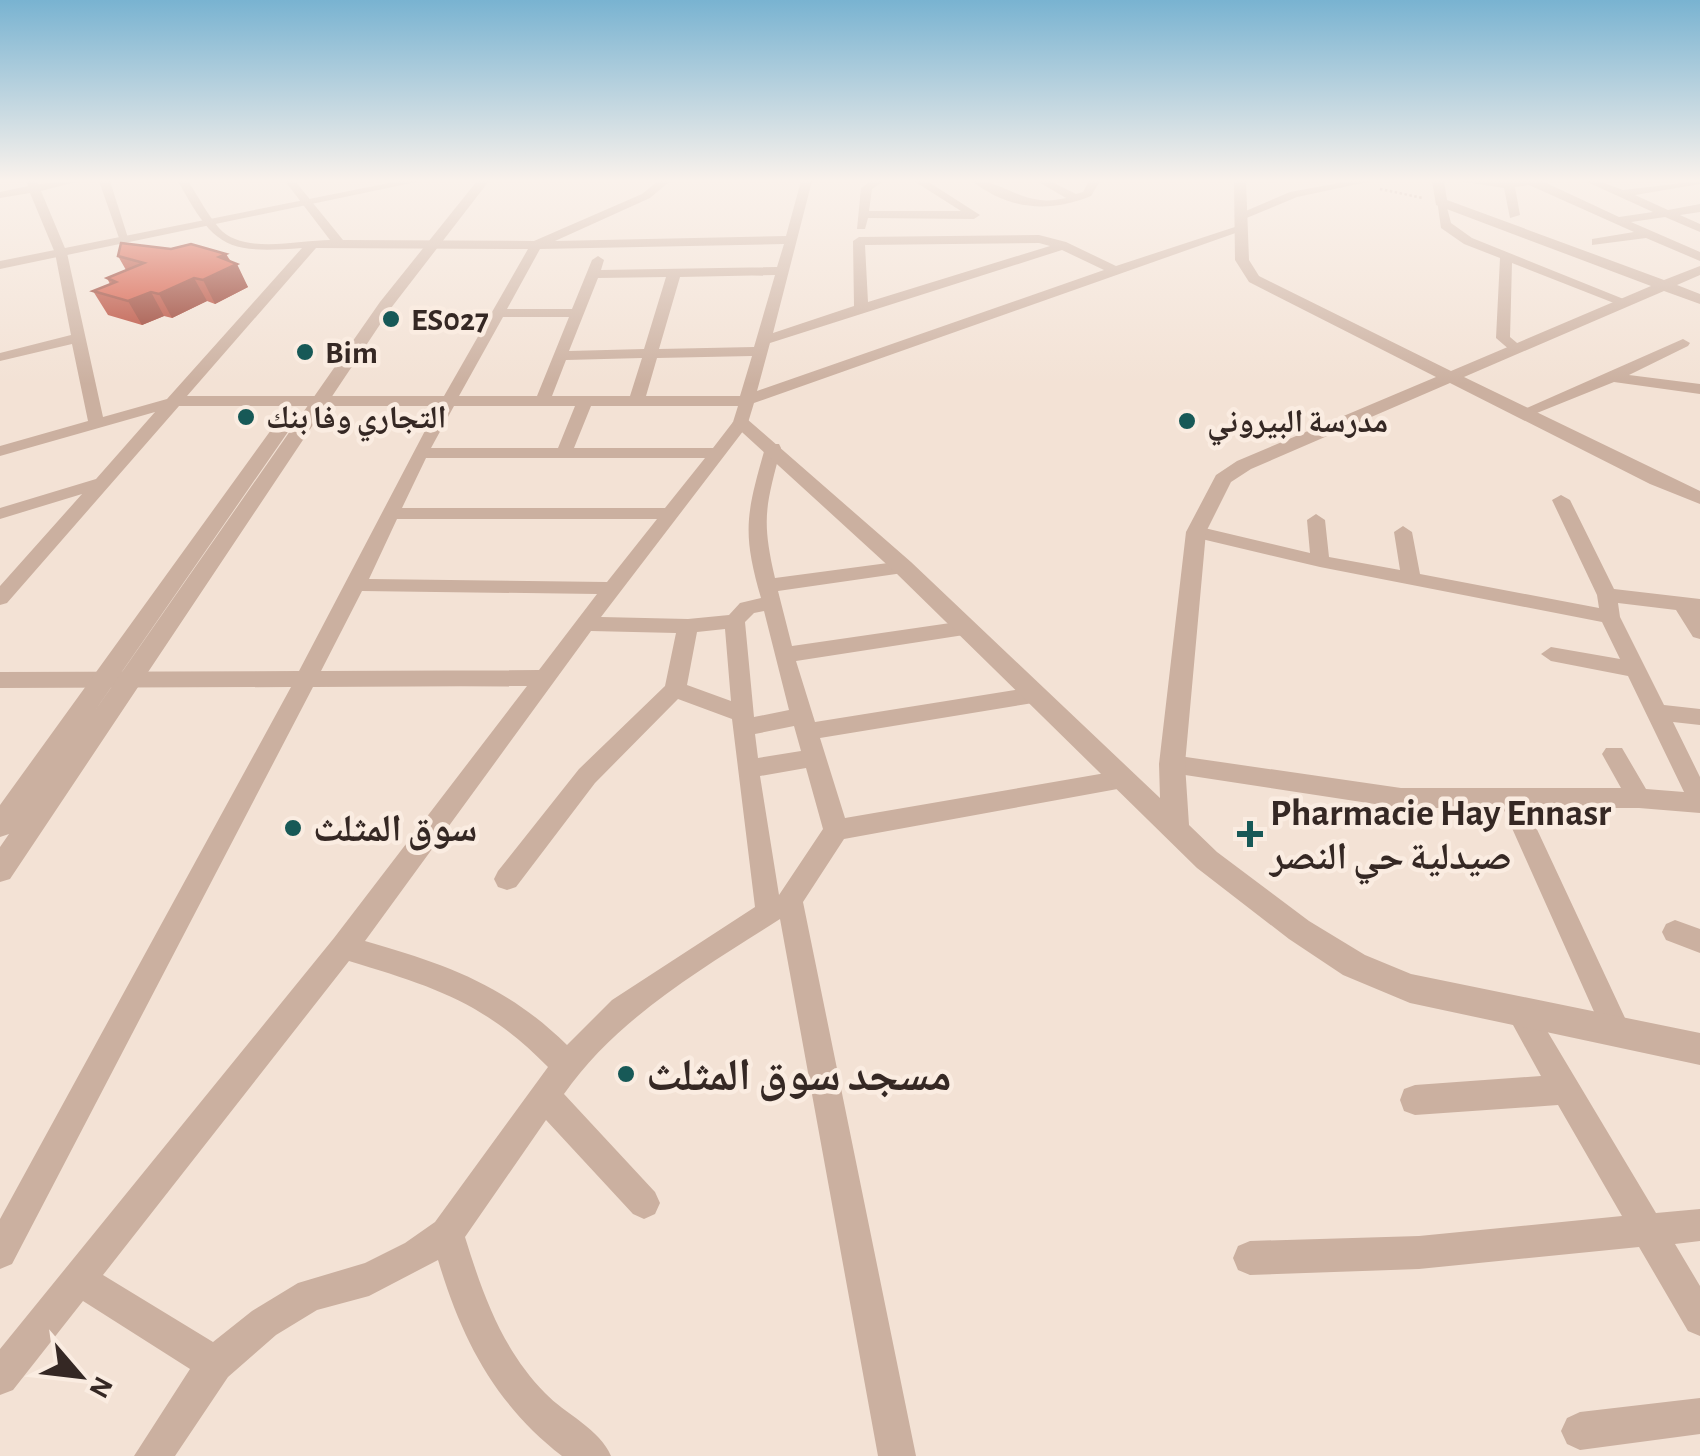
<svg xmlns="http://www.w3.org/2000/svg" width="1700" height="1456" font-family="'Alegreya Sans','Noto Naskh Arabic',sans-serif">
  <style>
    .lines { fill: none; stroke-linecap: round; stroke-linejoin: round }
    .path { stroke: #b7998b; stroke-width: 2.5; stroke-dasharray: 2.5 2.5; stroke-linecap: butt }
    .minor { fill: #cbb0a0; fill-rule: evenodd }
    .tertiary { fill: #cbb0a0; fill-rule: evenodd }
    .wall { fill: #b4402e }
    .shaded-wall { fill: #923425 }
    .building { fill: #d14b35; stroke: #923425; stroke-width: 2.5 }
    .poi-dot { fill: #175957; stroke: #faece1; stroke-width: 4 }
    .labels { text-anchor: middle; stroke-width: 9; stroke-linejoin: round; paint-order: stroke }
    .far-poi-label { font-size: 32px; font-weight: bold; fill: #352824; stroke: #faece1; text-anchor: start }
    .poi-label { font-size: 38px; font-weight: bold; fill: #352824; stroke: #faece1; text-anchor: start }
    .near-poi-label { font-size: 45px; font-weight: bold; fill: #352824; stroke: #faece1; text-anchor: start }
  </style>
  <rect width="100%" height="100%" fill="#f3e2d5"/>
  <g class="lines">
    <path class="path" d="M1380,189L1423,198"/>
    <path class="minor" d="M26,181H36L38,184L79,181L41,191L67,253L103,417L167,399L302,248C226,254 214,247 178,181H188C198,196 207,214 219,228C242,255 299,240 330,240L285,181H295L343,240L534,241L642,194L658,181H670L650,198L555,241L786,236L801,181H812L773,333L854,306L853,241L859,237L1039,235L1066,242L1116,266L1244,224V230L754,403L747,426L601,617L688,619L729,615L740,603L761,598C742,532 746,515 765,448L767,444H779L781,448C766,506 761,518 775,578L903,561L913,567L903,573L778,591L792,646L964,621L974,628L964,635L796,661L815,722L1033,687L1044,695L1033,703L820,738L845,818L1123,770L1131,772L1135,779L1131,786L1123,788L844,839L803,902L916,1456H878L780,919C703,968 617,1018 564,1094L655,1192L660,1203L655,1214L644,1219L633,1214L546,1120L465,1237C483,1295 502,1349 545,1393C565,1414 600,1429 611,1456H562C495,1404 462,1340 438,1260L369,1296L317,1310L276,1335L228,1377L175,1456H134L190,1369L83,1301L13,1390L0,1395V1349L334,938L527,686L313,687L12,1264L0,1269V1219L291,687L0,688V672L299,671L438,406H179L7,603L0,605V586L82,494L0,519V508L96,479L155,412L0,456V446L88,421L72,344L0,361V353L71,335L55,253L30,193L0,198V192L28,186ZM1039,243L1050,246L868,302L865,245ZM784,244L777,267L601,270L604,260L598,256L592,260L572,309H507L540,249ZM316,248L528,249L444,396H187ZM1062,250L1104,270L757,391L770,343ZM775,275L754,347L659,349L680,277ZM666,277L644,349L569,351L598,278ZM503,317H569L537,396H459ZM752,356L740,396H646L657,358ZM642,358L630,396H552L566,360ZM454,406H575L558,448H431ZM591,406H738L733,422L713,448H574ZM426,458H705L665,508H402ZM397,519H657L607,582L369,579ZM362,591L597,594L539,670L321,671ZM764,611L789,710L754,717L745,622L754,613ZM725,629L731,701L687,685L697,632ZM591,631L676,633L665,686L579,769L498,871L494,879L498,887L507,890L516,887L595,783L678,699L732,719L755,907L612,1000L567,1045C506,985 445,964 365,941ZM794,726L801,751L758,758L755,734ZM806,768L823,829L779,895L760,776ZM349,961C434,987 484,1002 548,1067L435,1222L405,1243L365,1263L298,1283L252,1311L213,1342L103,1275Z
      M99,181H110L129,241L119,238Z
      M871,181H884L872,189L869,211H961L914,181H927L980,215L974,219L868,218L865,229H857L861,188Z
      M972,181C1005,179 1022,209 1066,198L1037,181H1050L1076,194L1083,192L1089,181H1100L1091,196C1049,213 1009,210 972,181Z
      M1350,181H1372L1297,197L1244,219L1234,216L1290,192Z
      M1458,181H1542L1619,217L1653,212L1585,181H1599L1623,190L1700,181V184L1635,195L1668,210L1700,204V212L1680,215L1700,224V232L1665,217L1631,222L1700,252V261L1646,238L1592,245V239L1634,232L1529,185L1515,187L1520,215L1510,218L1504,188Z
      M1437,200H1445L1451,223L1472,238L1631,302L1619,305L1512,263L1510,337L1523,348L1511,351L1496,338L1500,258L1464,244L1441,228Z
      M1683,339L1690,343L1688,346L1629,375L1700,384V394L1614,382L1527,417L1513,414Z
      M1561,495L1570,500L1614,589L1700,599V639L1693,637L1676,610L1618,603L1620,617L1664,705L1700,709V725L1673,722L1700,777V813L1639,808H1527L1632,1033L1628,1043L1618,1047L1608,1043L1503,808H1401L1172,773L1164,770L1160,764L1164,758L1172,755L1401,788H1621L1602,754L1606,748H1622L1646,789L1684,792L1628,676L1551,661L1541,654L1551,647L1620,659L1602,622L1320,567L1189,536L1187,532L1196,526L1310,553L1307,520L1316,514L1325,520L1329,557L1400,570L1394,532L1403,526L1412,532L1420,574L1599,608L1597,595L1552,500Z
      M1675,920L1700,929V953L1666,940L1662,932L1666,924Z
      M1521,1000L1531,1004L1656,1213L1700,1209V1241L1675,1244L1700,1286V1336L1688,1331L1639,1247L1419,1269L1250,1275L1238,1270L1233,1258L1238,1246L1250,1241L1419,1236L1622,1216L1558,1105L1415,1115L1404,1111L1400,1100L1404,1089L1415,1085L1541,1076L1507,1014L1511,1004Z
      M1700,1398V1434L1580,1450L1567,1444L1561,1431L1567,1418L1580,1412Z"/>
    <path class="tertiary" d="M399,181H421L0,269V261Z
      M477,181H489L391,308L10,879L0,882V847L9,834L0,837V805L284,412H296L299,416L92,715L380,302Z
      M1234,181H1246L1249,260L1259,276L1451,371L1651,286L1436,205L1432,181H1444L1447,200L1664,280L1700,266V275L1677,285L1700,294V304L1664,291L1464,377L1700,491V504L1650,484L1450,383L1251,469L1231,482L1206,532L1185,764L1189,825L1217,852L1309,921L1365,955L1411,974L1700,1033V1065L1410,1003L1343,975L1289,939L1197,868L895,572L732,423L741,418L747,419L911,562L1160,798L1159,764L1186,532L1216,475L1237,461L1436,377L1249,282L1235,260Z"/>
  </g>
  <path class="wall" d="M171,249L226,254L248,287L215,304L207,301L172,318L164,316L142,325L108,315L93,291L110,284L107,278L126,270L118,256Z"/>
  <path class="shaded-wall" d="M226,254L232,266L237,264L248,287L215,304L203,280L219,257Z
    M194,278L207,301L172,318L159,294Z
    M151,292L164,316L142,325L128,301Z"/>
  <path class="building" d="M121,243L171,249L191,244L226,254L219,257L237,264L203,280L194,278L159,294L151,292L128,301L93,291L116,282L107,278L144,263L118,256Z"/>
  <linearGradient id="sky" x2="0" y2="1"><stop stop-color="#79b3d1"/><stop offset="0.47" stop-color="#faf2ec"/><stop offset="1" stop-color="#faf2ec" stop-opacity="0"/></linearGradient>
  <rect width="1700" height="384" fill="url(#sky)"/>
  <g class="poi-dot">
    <circle cx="391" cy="319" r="10"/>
    <circle cx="305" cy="352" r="10"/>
    <circle cx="246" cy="417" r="10"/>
    <circle cx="1187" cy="421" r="10"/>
    <circle cx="293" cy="828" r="10"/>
    <path d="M1245 819h10v10h10v10h-10v10h-10v-10h-10v-10h10z"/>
    <circle cx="626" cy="1074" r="10"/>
  </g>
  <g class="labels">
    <g class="far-poi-label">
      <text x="411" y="330">ES027</text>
      <text x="325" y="363">Bim</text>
      <text x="266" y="428">التجاري وفا بنك</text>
      <text x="1207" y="432">مدرسة البيروني</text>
    </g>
    <g class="poi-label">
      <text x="1270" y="825">Pharmacie Hay Ennasr<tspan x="1270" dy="44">صيدلية حي النصر</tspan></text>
      <text x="313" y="841">سوق المثلث</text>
    </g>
    <g class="near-poi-label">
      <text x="646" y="1090">مسجد سوق المثلث</text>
    </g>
  </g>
  <g transform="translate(80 1376) rotate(118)" stroke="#faece1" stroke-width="8" paint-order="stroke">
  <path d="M0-8L18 38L0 25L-18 38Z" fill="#352824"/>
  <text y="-15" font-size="28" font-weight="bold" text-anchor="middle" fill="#352824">N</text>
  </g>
</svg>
